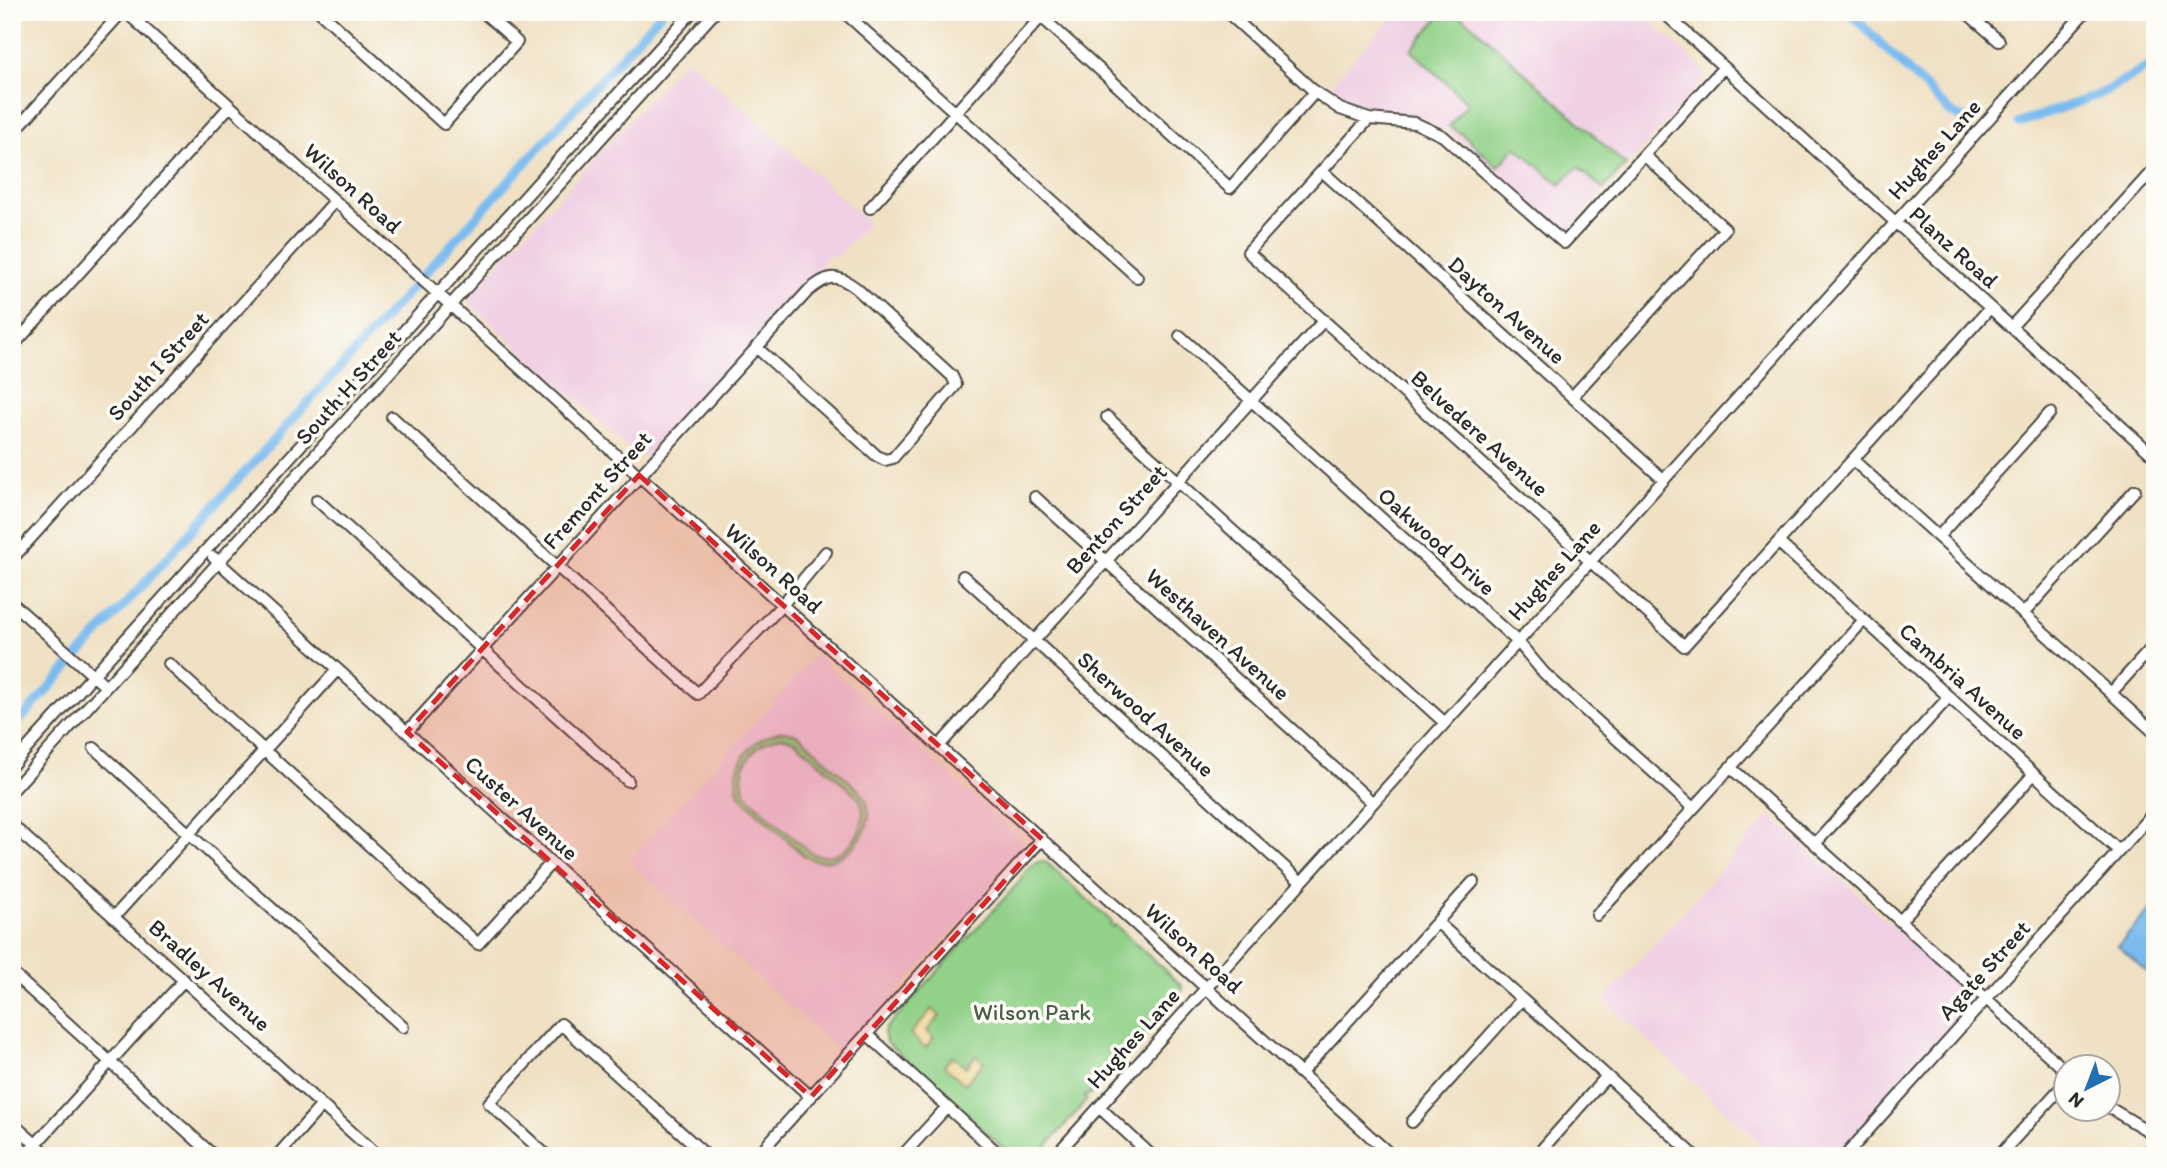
<svg xmlns="http://www.w3.org/2000/svg" width="2167" height="1168" font-family="Itim,sans-serif">
  <style>
    .built { fill: #f0d0e4 }
    .green { fill: #91d188; stroke: #5e7e5a; stroke-width: 2; fill-rule: evenodd }
    .sand { fill: #eeda9e; stroke: #8c8264; stroke-width: 2 }
    .water { fill: #7abbef; stroke: #52738d; stroke-width: 2 }
    .lines { fill: none; stroke-linecap: round; stroke-linejoin: round }
    .canal { stroke: #7abbef; stroke-width: 9 }
    .minor-casing { stroke: #494642; stroke-width: 14 }
    .minor { stroke: #fff; stroke-width: 10 }
    .marked { fill: #d62828; fill-opacity: 0.2; stroke: #d62828; stroke-width: 5; stroke-dasharray: 14 9; stroke-linejoin: round }
    .labels { text-anchor: middle; stroke-width: 7; stroke-linejoin: round; paint-order: stroke }
    .street-label { font-size: 23px; fill: #2b2b2b; stroke: #fdfcf7 }
    .park-label { font-size: 23px; fill: #4a5d47; stroke: #fdfcf7 }
  </style>
  <rect width="100%" height="100%" fill="#fdfcf7"/>
  <filter id="ink" filterUnits="userSpaceOnUse"><feTurbulence type="fractalNoise" baseFrequency=".0143" numOctaves="2"/><feDisplacementMap in="SourceGraphic" scale="14" xChannelSelector="R" yChannelSelector="G"/><feConvolveMatrix kernelMatrix="1 2 1 2 8 2 1 2 1" color-interpolation-filters="sRGB"/></filter>
  <filter id="wash" filterUnits="userSpaceOnUse"><feTurbulence type="fractalNoise" baseFrequency=".00686" numOctaves="4" result="noise"/><feDisplacementMap in="SourceGraphic" scale="28" xChannelSelector="R" yChannelSelector="G"/><feGaussianBlur stdDeviation="1.57" result="paint"/><feColorMatrix in="noise" values="0 0 0 0 0 0 0 0 0 0 0 0 0 0 0 0 0 1.4 0 .05"/><feComposite in="paint" operator="in"/></filter>
  <g filter="url(#wash)">
    <rect width="100%" height="100%" fill="#f0e1c4"/>
    <path class="built" d="M1396,12H1640L1701,67L1704,74L1703,82L1571,228L1564,231L1558,228L1467,145L1446,130L1422,119L1366,112L1341,102L1325,91Z
      M687,58L869,223L839,255L825,257L824,262L649,455L643,456L637,455L471,305L469,300L471,294Z
      M816,655L1020,839L1023,846L1022,854L842,1053L629,861Z
      M1770,815L1970,996L1972,1002L1969,1009L1837,1156H1775L1604,1000Z"/>
    <path class="green" d="M1450,14L1463,18L1477,29L1626,165L1603,189L1578,167L1560,185L1516,147L1498,167L1463,135L1449,126L1468,103L1411,50L1440,16Z
      M783,731L794,733L800,736L860,791C889,823 840,878 804,856L739,795C729,763 752,737 783,731ZM782,737L796,742L857,796C876,821 846,866 814,854C805,850 752,801 745,792C735,765 756,741 782,737Z
      M1041,861L1047,863L1112,922L1110,925L1113,927L1115,925L1182,986L1181,993L1089,1095L1087,1094L1084,1097L1087,1100L1038,1156H1012L885,1041L886,1040L884,1034L885,1029L1022,879L1021,877C1027,871 1032,863 1041,861Z"/>
    <path class="sand" d="M932,1009L940,1016L927,1031L934,1038L925,1048L910,1034Z
      M976,1055L984,1062L965,1084L944,1066L953,1056L966,1067Z"/>
    <path class="water" d="M2155,904V979L2118,946Z"/>
    <g class="lines">
      <path class="canal" d="M1849,12L1950,112L1967,120
        M2019,123L2098,95L2155,63
        M12,729L662,12"/>
    </g>
  </g>
  <g filter="url(#ink)">
    <g class="lines">
      <defs>
        <path id="minor" d="M126,12L1392,1156
          M320,12L444,124L517,42L483,12
          M844,12L1137,277
          M1036,12L1230,188L1315,92
          M1227,12L1315,92L1340,109L1369,119L1415,123L1443,136L1564,243L1724,67
          M1663,12L2155,457
          M1966,12L1999,41
          M1369,119L1248,252L1684,646L1990,308
          M12,134L122,12
          M1322,171L1664,480
          M870,208L1041,17
          M2011,327L2155,168
          M1180,336L1518,642L1544,673L1693,808
          M12,347L230,106
          M1572,397L1725,229L1644,155
          M392,417L698,694L783,604L826,552
          M1107,417L1445,723
          M1853,460L2155,733
          M1035,497L1373,803
          M317,500L628,781
          M1938,537L2050,413
          M1778,542L2119,851
          M213,557L811,1097
          M12,559L335,201
          M963,576L1301,882
          M12,603L106,687
          M2023,614L2135,490
          M169,664L478,944L551,863
          M2111,693L2155,644
          M407,732L808,291C827,276 835,272 856,288L952,376L956,385L893,458L885,460L877,456L756,347
          M939,746L1324,320
          M94,748L403,1027
          M12,765L692,12
          M1730,767L2066,1071
          M12,791L715,12
          M12,825L378,1156
          M1815,844L1949,697
          M1597,915L1864,620
          M114,917L337,670
          M1900,921L2034,774
          M1437,922L1695,1156
          M12,973L214,1156
          M867,1034L1001,1156
          M1301,1073L1473,882
          M1099,1107L1152,1156
          M2108,1107L2155,1135
          M1412,1122L1522,999
          M12,1123L49,1156
          M25,1156L184,980
          M277,1156L322,1105
          M547,1156L489,1103L561,1024L707,1156
          M757,1156L1042,839
          M902,1156L947,1107
          M1055,1156L2085,12
          M1536,1156L1607,1076
          M1845,1156L2155,811
          M1999,1156L2066,1082
          M2144,1156L2155,1143"/>
      </defs>
      <use href="#minor" class="minor-casing"/>
      <use href="#minor" class="minor"/>
    </g>
  </g>
  <path class="marked" d="M639,475L1042,839L811,1097L407,732Z"/>
  <g class="labels">
    <g class="street-label">
      <text transform="translate(1934 149) rotate(-48)" y="8">Hughes Lane</text>
      <text transform="translate(353 188) rotate(42)" y="8">Wilson Road</text>
      <text transform="translate(1954 247) rotate(42)" y="8">Planz Road</text>
      <text transform="translate(1507 310) rotate(42)" y="8">Dayton Avenue</text>
      <text transform="translate(158 366) rotate(-48)" y="8">South I Street</text>
      <text transform="translate(348 387) rotate(-48)" y="8">South H Street</text>
      <text transform="translate(1480 433) rotate(42)" y="8">Belvedere Avenue</text>
      <text transform="translate(597 490) rotate(-48)" y="8">Fremont Street</text>
      <text transform="translate(1116 519) rotate(-48)" y="8">Benton Street</text>
      <text transform="translate(1437 541) rotate(42)" y="8">Oakwood Drive</text>
      <text transform="translate(774 568) rotate(42)" y="8">Wilson Road</text>
      <text transform="translate(1554 570) rotate(-48)" y="8">Hughes Lane</text>
      <text transform="translate(1218 634) rotate(42)" y="8">Westhaven Avenue</text>
      <text transform="translate(1963 681) rotate(42)" y="8">Cambria Avenue</text>
      <text transform="translate(1146 714) rotate(42)" y="8">Sherwood Avenue</text>
      <text transform="translate(522 808) rotate(42)" y="8">Custer Avenue</text>
      <text transform="translate(1194 948) rotate(42)" y="8">Wilson Road</text>
      <text transform="translate(1984 970) rotate(-48)" y="8">Agate Street</text>
      <text transform="translate(210 975) rotate(42)" y="8">Bradley Avenue</text>
      <text transform="translate(1133 1038) rotate(-48)" y="8">Hughes Lane</text>
    </g>
    <g class="park-label">
      <text x="1032" y="1020">Wilson Park</text>
    </g>
  </g>
  <rect width="2167" height="1168" fill="none" stroke="#fdfcf7" stroke-width="42"/>
  <g transform="translate(2087 1088) rotate(222)"><circle r="33" fill="#fdfcf7" stroke="#a9a8a5" stroke-width="2"/>
  <path d="M0-5L12 26L0 18L-12 26Z" fill="#1f6fb2"/>
  <text y="-10" font-size="19" font-weight="bold" text-anchor="middle" fill="#2b2b2b">N</text>
  </g>
</svg>
